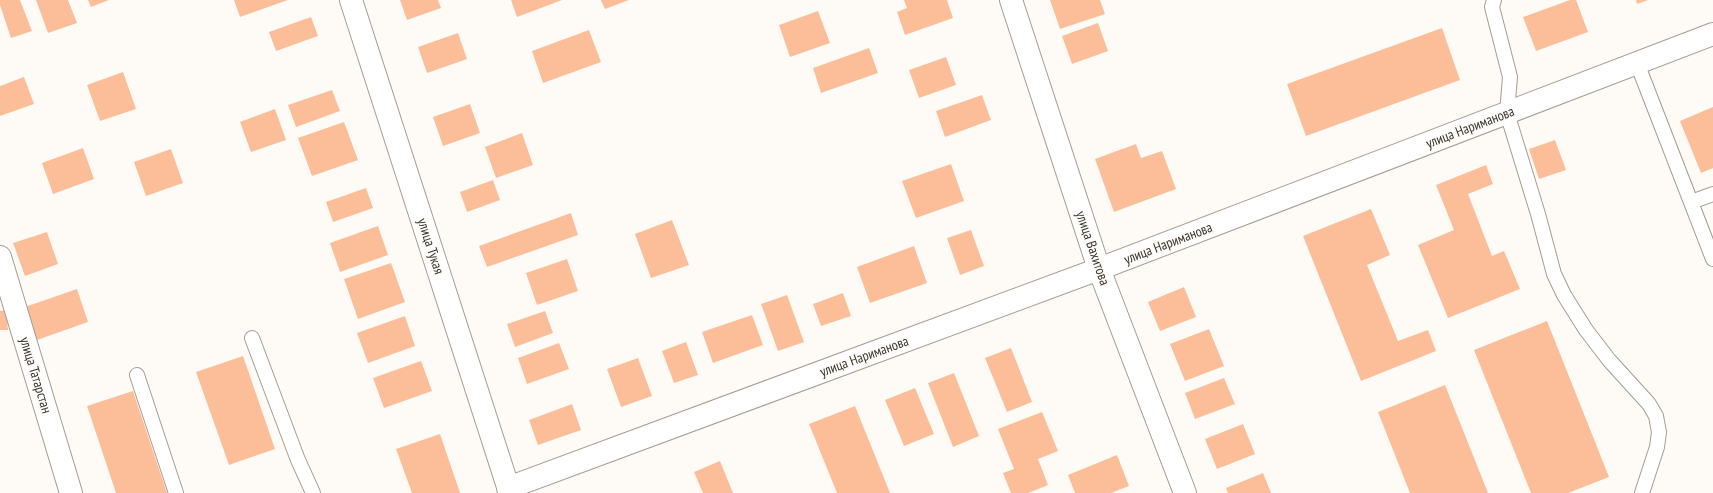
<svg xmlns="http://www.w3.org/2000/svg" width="1713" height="493" font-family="'PT Sans Narrow',sans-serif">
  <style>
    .building { fill: #fcbe99 }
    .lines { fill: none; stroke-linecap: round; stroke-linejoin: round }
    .lane-casing { stroke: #a59d91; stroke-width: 16 }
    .street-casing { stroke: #a59d91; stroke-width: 24 }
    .secondary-casing { stroke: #a59d91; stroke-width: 24 }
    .lane { stroke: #fff; stroke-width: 14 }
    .street { stroke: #fff; stroke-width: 22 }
    .secondary { stroke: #fff; stroke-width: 22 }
    .labels { text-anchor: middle; stroke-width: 3.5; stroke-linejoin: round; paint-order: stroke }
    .street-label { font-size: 14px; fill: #393631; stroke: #fefbf6 }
  </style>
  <rect width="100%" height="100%" fill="#fefbf6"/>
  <path class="building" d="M0,0H20L32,31L11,38L0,5Z
    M36,0H68L77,23L48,33Z
    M88,0H109L91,7Z
    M234,0H288L240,17Z
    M400,0H438L441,8L407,20Z
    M511,0H562L517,17Z
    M601,0H629L605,9Z
    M904,0H947L953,18L905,35L897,12L907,8Z
    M1050,0H1100L1105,14L1060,29Z
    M1570,0H1576L1588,32L1536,51L1523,17Z
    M1636,0H1648L1637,4Z
    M818,11L830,43L790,57L779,25Z
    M311,17L318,36L276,51L269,32Z
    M1098,23L1108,51L1072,64L1062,36Z
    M1442,28L1460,80L1306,136L1287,84Z
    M589,30L601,62L543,83L532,51Z
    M458,33L467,59L427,73L418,47Z
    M869,48L878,73L821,93L813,68Z
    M946,57L956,85L919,98L909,70Z
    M123,72L136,109L100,121L87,85Z
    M24,77L34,104L0,116V86Z
    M332,90L340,111L296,127L288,105Z
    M982,95L991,120L945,137L936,111Z
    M470,104L480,133L443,146L433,117Z
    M1713,107V168L1701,173L1680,121Z
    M275,109L286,140L251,152L240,122Z
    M344,122L358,160L312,176L298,138Z
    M522,133L533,165L496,178L485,147Z
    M1555,140L1566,170L1539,179L1529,149Z
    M1136,144L1141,158L1162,151L1176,189L1114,212L1095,159Z
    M83,148L94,179L53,194L42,163Z
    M171,149L183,183L146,196L134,162Z
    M951,164L964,201L916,218L902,181Z
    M1486,165L1493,184L1468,194L1492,256L1504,251L1520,289L1448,318L1418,245L1454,230L1436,185Z
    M493,180L500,200L467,212L460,192Z
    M366,188L373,208L333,222L326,202Z
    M1371,209L1390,255L1367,265L1398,341L1428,330L1436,351L1361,381L1303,236Z
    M571,213L578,235L487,267L479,246Z
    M672,220L689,265L651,278L635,234Z
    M378,226L388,255L340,272L330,243Z
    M971,230L984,266L960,275L947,238Z
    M47,232L58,264L25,276L13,243Z
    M914,246L927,283L870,303L857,267Z
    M567,259L578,291L537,305L526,273Z
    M391,263L405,302L358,319L344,279Z
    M1184,287L1196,317L1160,331L1148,302Z
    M77,289L88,322L34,341L22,308Z
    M843,293L851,316L821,326L813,304Z
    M787,295L804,342L778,351L761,304Z
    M6,310L8,330H0V311Z
    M545,311L553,333L515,347L507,324Z
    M752,315L763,345L713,363L702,332Z
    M405,316L415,346L368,363L357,333Z
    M1547,321L1609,477L1568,493H1531L1474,350Z
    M1209,329L1224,366L1185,381L1170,344Z
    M686,342L698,375L674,383L662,351Z
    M559,343L569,369L527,384L518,358Z
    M1011,348L1032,402L1007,412L985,358Z
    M243,356L275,449L229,465L196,372Z
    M638,358L652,396L621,407L607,369Z
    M421,361L432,391L384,408L373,378Z
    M954,373L979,436L953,447L928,383Z
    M1224,378L1235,404L1195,419L1185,393Z
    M1445,385L1488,493H1410L1378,412Z
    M915,388L934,434L904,446L885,400Z
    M133,391L167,493H116L87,406Z
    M572,404L581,430L538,445L529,420Z
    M855,406L890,493H837L809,424Z
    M1042,412L1058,451L1038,459L1048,485L1028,493H1011L1003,473L1014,469L998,429Z
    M1243,424L1255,454L1217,469L1205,439Z
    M440,434L460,493H412L396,449Z
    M1117,455L1129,486L1111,493H1075L1068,475Z
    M720,461L733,493H703L694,472Z
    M1263,473L1271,493H1228L1226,488Z"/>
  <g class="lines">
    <defs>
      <path id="lane" d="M1494,0L1492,7L1510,77L1507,113L1538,214L1554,274L1564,295L1586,330L1609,360L1649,404L1656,416L1659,432L1657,447L1642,493
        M1637,63L1713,259
        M1691,202L1713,194
        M252,338L298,460L313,493
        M137,375L176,493"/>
      <path id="street" d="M351,0L510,493
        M0,257L71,493
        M508,488L1099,269L1713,34"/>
      <path id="secondary" d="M1011,0L1099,269L1185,493"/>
    </defs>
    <use href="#lane" class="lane-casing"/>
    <use href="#street" class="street-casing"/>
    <use href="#secondary" class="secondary-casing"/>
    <use href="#lane" class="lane"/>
    <use href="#street" class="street"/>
    <use href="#secondary" class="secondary"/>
  </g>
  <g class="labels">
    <g class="street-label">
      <text transform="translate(1470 127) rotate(-21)" y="5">улица Нариманова</text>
      <text transform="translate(1168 243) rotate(-21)" y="5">улица Нариманова</text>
      <text transform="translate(431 246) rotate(72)" y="5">улица Тукая</text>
      <text transform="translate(1093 248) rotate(71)" y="5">улица Вахитова</text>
      <text transform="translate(864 356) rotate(-20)" y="5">улица Нариманова</text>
      <text transform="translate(36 375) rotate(73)" y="5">улица Татарстан</text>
    </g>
  </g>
</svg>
